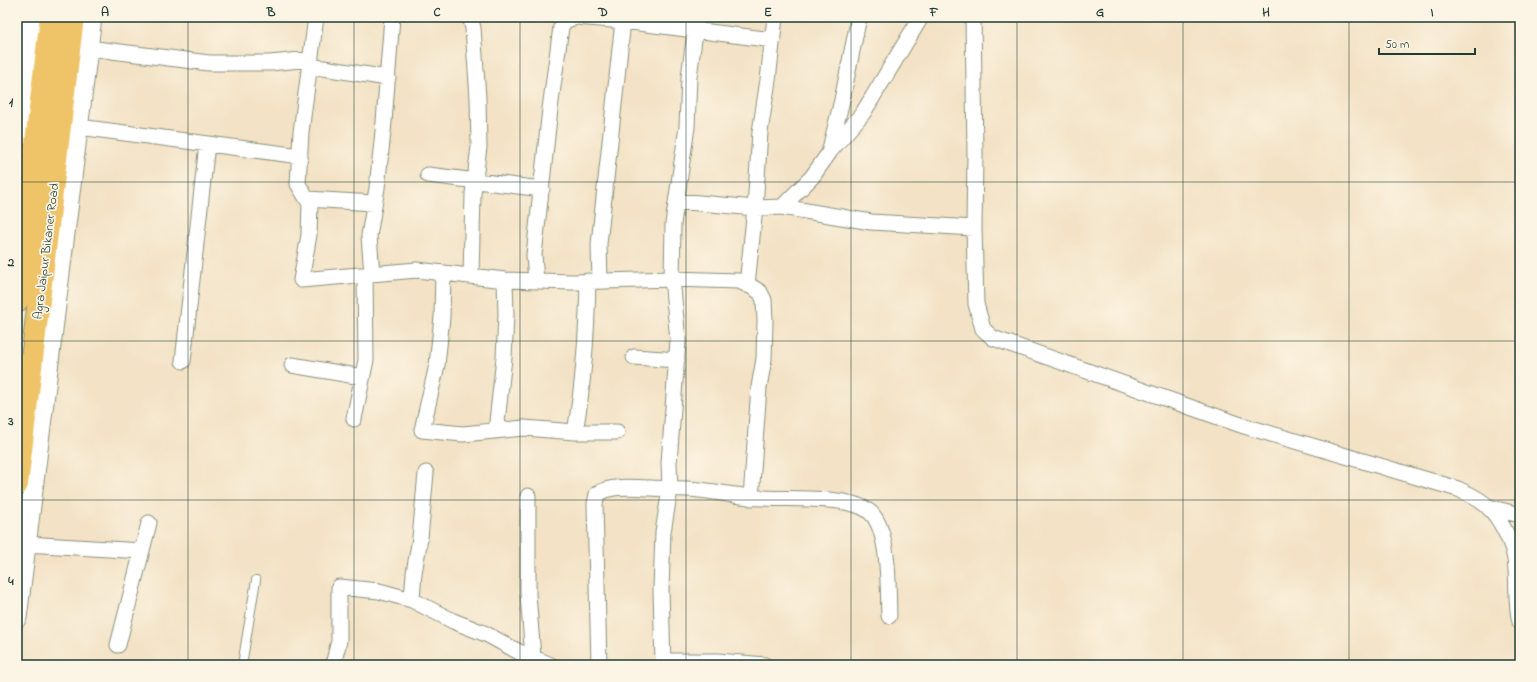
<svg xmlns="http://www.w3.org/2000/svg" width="1537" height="682" font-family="'Indie Flower',sans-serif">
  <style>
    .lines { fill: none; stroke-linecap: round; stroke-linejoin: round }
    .service-casing { stroke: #89907c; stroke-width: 10 }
    .minor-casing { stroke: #89907c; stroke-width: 17 }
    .tertiary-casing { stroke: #89907c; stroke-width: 21 }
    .trunk-casing { stroke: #89907c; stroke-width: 24 }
    .service { stroke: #fff; stroke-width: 8 }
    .minor { stroke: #fff; stroke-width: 15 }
    .tertiary { stroke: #fff; stroke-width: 19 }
    .trunk { stroke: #efc469; stroke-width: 22 }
    .grid { fill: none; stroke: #1f3d34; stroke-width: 1; stroke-opacity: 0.55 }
    .labels { text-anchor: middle; stroke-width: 3.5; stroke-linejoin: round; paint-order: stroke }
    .street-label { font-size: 13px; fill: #1f3d34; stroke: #fcf5e5 }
    .neatline { fill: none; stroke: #1f3d34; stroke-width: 1.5 }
    .grid-label { font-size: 13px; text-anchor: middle; font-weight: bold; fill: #1f3d34 }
  </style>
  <rect width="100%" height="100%" fill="#fcf5e5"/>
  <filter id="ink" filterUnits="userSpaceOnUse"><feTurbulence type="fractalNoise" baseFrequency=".025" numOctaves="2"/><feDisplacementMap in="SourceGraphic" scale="8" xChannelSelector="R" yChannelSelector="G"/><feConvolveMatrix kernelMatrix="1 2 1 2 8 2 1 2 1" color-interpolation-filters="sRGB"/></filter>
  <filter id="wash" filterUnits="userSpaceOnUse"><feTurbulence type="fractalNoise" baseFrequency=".012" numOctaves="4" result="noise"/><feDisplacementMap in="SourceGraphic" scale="16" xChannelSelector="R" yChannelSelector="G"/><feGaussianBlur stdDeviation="0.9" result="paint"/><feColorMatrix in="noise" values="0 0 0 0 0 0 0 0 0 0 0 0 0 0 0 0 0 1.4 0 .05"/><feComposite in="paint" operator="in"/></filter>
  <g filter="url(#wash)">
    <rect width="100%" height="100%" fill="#f3e2c5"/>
  </g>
  <g filter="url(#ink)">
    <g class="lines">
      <defs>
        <path id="service" d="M242,665L256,580"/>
        <path id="minor" d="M316,17L301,132L298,184L310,204L309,235L301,280L417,270L505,280L572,282L672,279L739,281L752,287L760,292L764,300L765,320L764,359L759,387L751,498
          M470,17L473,28L478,98L479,147L473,194L471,276
          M973,17L975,154L974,228L976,304L983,329L993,338L1241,425L1458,489C1468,494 1479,498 1487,506C1500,517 1513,544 1515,560C1518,581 1515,602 1520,622
          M88,48L209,63H270L311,59
          M310,66L388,78
          M79,127L300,156
          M831,150L863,113L921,17
          M428,175L542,189
          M307,199L374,203
          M677,201L755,208L782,207L812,177L829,153L842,100L859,17
          M782,207L871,222L974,228
          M443,273L442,317L437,365L422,430L463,434L524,428L575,432H617
          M372,274L369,236L377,188L384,122L392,17
          M536,281L534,255L550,109L561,27L566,20L577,17L623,21
          M600,281L599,244L623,21L773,40
          M747,285L755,208L760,132L768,80L775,17
          M634,357L677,360
          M183,361L207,144
          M292,365L362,377
          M354,419L366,360L365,275
          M496,431L504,358L506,315L505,280
          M575,432C584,382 587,332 588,281
          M528,496V594L533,658
          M1488,507L1520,515
          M26,544L142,551
          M412,600L414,573L420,538L426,473
          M118,645L149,523
          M663,661H718L765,665
          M333,665L339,641V587L379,591L412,600L453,621L486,634L519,652L551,665
          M599,665L595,504L597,494C613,484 633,488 651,488C667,489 683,488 699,490C716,492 733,495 750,497C778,501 851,493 871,513C890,532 888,590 889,616
          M663,665L661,590L663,532L670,489L669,463L678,340L672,279L673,224L687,127L689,77L697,17"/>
        <path id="tertiary" d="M17,138L31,17
          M17,618L92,17"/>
        <path id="trunk" d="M17,301L51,17
          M17,484L73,17"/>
      </defs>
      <use href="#service" class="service-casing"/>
      <use href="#minor" class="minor-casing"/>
      <use href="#tertiary" class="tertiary-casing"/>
      <use href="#trunk" class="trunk-casing"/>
      <use href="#service" class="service"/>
      <use href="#minor" class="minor"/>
      <use href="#tertiary" class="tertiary"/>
      <use href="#trunk" class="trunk"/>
    </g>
  </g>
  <path class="grid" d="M188,17V665M354,17V665M520,17V665M686,17V665M851,17V665M1017,17V665M1183,17V665M1349,17V665M17,182H1520M17,341H1520M17,500H1520"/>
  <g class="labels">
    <g class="street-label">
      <text transform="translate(45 251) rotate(-83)" y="5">Agra Jaipur Bikaner Road</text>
    </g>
  </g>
  <rect width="1537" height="682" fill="none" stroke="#fcf5e5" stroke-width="44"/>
  <path d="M1379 48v6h96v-6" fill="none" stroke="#1f3d34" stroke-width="2"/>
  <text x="1385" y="48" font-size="12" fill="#1f3d34" stroke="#fcf5e5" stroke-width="3" paint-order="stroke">50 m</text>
  <rect x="22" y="22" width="1493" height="638" class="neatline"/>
  <g class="grid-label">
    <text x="105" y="16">A</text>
    <text x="271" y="16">B</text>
    <text x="437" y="16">C</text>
    <text x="603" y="16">D</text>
    <text x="768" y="16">E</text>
    <text x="934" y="16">F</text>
    <text x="1100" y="16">G</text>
    <text x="1266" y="16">H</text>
    <text x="1432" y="16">I</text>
    <text x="11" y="106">1</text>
    <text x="11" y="266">2</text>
    <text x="11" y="425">3</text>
    <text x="11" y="585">4</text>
  </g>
</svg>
